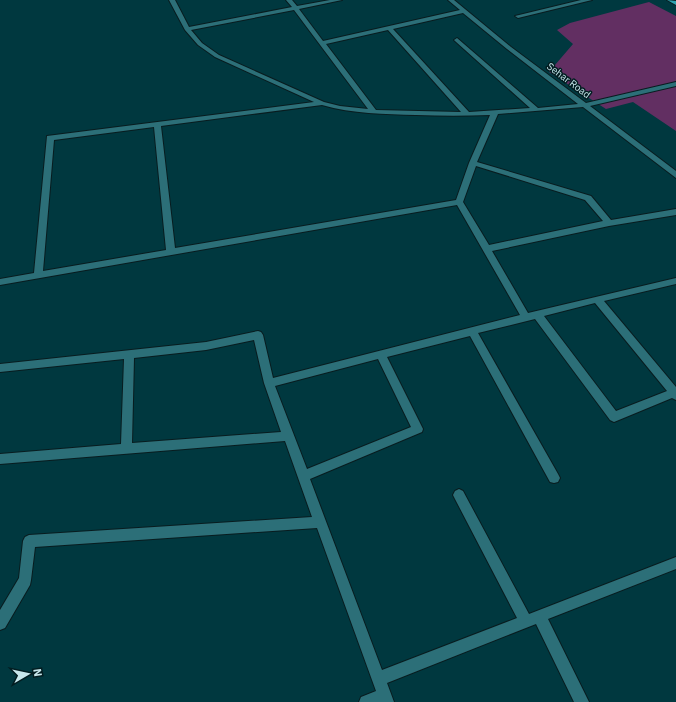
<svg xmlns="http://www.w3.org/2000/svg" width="676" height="702" font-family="'IBM Plex Sans',sans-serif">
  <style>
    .green { fill: #622f62 }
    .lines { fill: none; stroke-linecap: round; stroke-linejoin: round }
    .minor-casing { stroke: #081c1f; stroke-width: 2 }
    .major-casing { stroke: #081c1f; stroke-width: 2 }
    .minor { fill: #2c6f78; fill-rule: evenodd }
    .major { fill: #30a3b0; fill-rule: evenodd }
    .labels { text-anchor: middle; stroke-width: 3; stroke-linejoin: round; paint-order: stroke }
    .far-street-label { font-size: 10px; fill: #c7e7ec; stroke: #021d21 }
  </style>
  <rect width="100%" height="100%" fill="#00383f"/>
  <path class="green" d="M649,2L676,16V131L633,102L606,109L549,72L573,44L557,30L570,23Z"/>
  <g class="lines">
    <defs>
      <path id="minor" d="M169,0H175L189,27L292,7L286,0H292L297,6L330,0H342L299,9L323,41L460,10L448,0H454L511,47L586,103L676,82V86L590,106L676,171V178L583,107L498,114L477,162L591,196L611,220L676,209V215L609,226L492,251L528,313L676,278V284L604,301L676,387V400L672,398L614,422L610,420L535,319L478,333L558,474L560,478L558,482L554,483L550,482L470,336L387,357L423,429L422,432L310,479L382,670L517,618L455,499L453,495L455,491L459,489L463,491L529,614L676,557V569L548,619L589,702H574L536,624L387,683L394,702H359L361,697L376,691L317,528L35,547L31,580L30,585L5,628L0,630V610L19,578L23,541L25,537L29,535L312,517L285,441L0,464V454L121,444L124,359L0,372V364L206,342L258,331L261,332L263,335L273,378L520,315L457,205L0,285V279L34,273L47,136L314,102L215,57L198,45L185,30ZM294,10L368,109L340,106L324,102L219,55L202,43L191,30ZM463,13L507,49L578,104L538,108L457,38L454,40L455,41L530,108L469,112L393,29ZM388,30L461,112L376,110L326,44ZM322,105C353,114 384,114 416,115C441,116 466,116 490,115L469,163L456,200L175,248L161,126ZM154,127L166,250L43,271L54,140ZM476,166L585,200L603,221L489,245L463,202ZM595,303L667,391L616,411L544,316ZM254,340L264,383L281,432L132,443L134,358L206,350ZM378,359L411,427L307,469L275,386Z
        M581,0H592L518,18L515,16Z"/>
      <path id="major" d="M667,0L676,1V5Z"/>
    </defs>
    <use href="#minor" class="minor-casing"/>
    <use href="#major" class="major-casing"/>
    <use href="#minor" class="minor"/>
    <use href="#major" class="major"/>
  </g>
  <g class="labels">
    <g class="far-street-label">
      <text transform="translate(569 80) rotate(37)" y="4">Sehar Road</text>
    </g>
  </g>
  <g transform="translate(28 674) rotate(81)" stroke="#021d21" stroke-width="3" paint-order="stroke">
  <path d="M0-3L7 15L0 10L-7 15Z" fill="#c7e7ec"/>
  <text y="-6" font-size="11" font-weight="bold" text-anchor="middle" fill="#c7e7ec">N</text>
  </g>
</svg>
